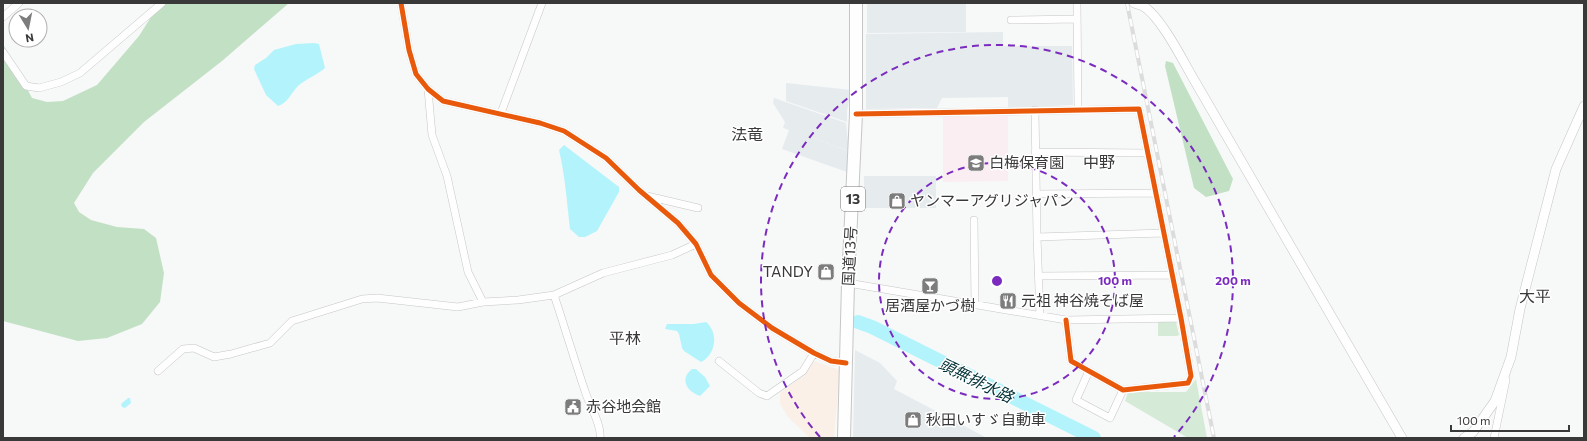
<svg xmlns="http://www.w3.org/2000/svg" width="1587" height="441" font-family="Commissioner,'Noto Sans JP',sans-serif">
  <style>
    .commercial { fill: #faf0e8 }
    .built { fill: #e6ebee }
    .education { fill: #fbeef3 }
    .green { fill: #d6ebd7 }
    .forest { fill: #c2e0c4 }
    .water { fill: #b3f4fc }
    .lines { fill: none; stroke-linecap: round; stroke-linejoin: round }
    .river { stroke: #b3f4fc; stroke-width: 14 }
    .minor-casing { stroke: #c6c6c6; stroke-width: 8 }
    .tertiary-casing { stroke: #c6c6c6; stroke-width: 10 }
    .trunk-casing { stroke: #c6c6c6; stroke-width: 14 }
    .minor { stroke: #fefefe; stroke-width: 7 }
    .tertiary { stroke: #fefefe; stroke-width: 9 }
    .trunk { stroke: #fefefe; stroke-width: 12 }
    .rail-casing { stroke: #dcdcdd; stroke-width: 4 }
    .rail { stroke: #fff; stroke-width: 2.5; stroke-dasharray: 8; stroke-linecap: butt }
    .cycleway-casing { stroke: #fff; stroke-width: 8 }
    .cycleway { stroke: #e8590c; stroke-width: 5 }
    .ring { fill: none; stroke: #7b2cbf; stroke-width: 2; stroke-dasharray: 7 5 }
    .labels { text-anchor: middle; stroke-width: 3; stroke-linejoin: round; paint-order: stroke }
    .shield { fill: #fff; stroke: #747475; stroke-width: 1 }
    .shield-label { font-size: 14px; font-weight: bold; fill: #39393a }
    .poi-label { font-size: 15px; fill: #39393a; stroke: #fff; text-anchor: start }
    .street-label { font-size: 15px; fill: #39393a; stroke: #fff }
    .neighbourhood-label { font-size: 16px; fill: #39393a; stroke: #fff }
    .water-label { font-size: 16px; font-style: italic; fill: #013035; stroke: #fff }
    .centre { fill: #7b2cbf; stroke: #fff; stroke-width: 2 }
    .ring-label { font-size: 12px; text-anchor: middle; font-weight: bold; fill: #7b2cbf; stroke: #fff; stroke-width: 3; stroke-linejoin: round; paint-order: stroke }
  </style>
  <rect width="100%" height="100%" fill="#f7f8f8"/>
  <path class="commercial" d="M814,361L840,370L834,438L809,437L788,417L780,404V393L804,375Z"/>
  <path class="built" d="M867,3H966V32L867,33Z
    M1003,32V46H1072L1073,105L1008,108V97L942,98L937,108L866,109V34Z
    M786,83L851,90L847,111V122L786,101Z
    M774,98L846,123L849,151L789,129L848,151L847,172L782,149L789,130L783,128L785,122L773,103Z
    M864,176H936V208H864Z
    M855,350L880,363L897,381L894,389L987,438H853Z"/>
  <path class="education" d="M1008,116V181L943,182V117Z"/>
  <path class="green" d="M1158,320H1173L1176,322L1179,335L1177,336H1158Z
    M1196,379L1207,438H1188L1125,401L1128,392H1186Z"/>
  <path class="forest" d="M160,3H289L222,61L144,122L93,173L74,203L79,212L91,220L117,227L144,229L156,238L164,273L160,302L142,324L107,338L78,341L3,321V44L32,98L47,102L63,101L97,85L139,36Z
    M1166,61L1173,63L1233,179L1229,191L1206,197L1194,188L1165,66Z"/>
  <path class="water" d="M314,43L319,44L325,68C317,75 306,79 298,86C291,93 288,103 278,106L266,95L254,69L255,65L266,58L274,50L296,44Z
    M564,145L619,187V192L597,231L585,237H579L570,229C567,202 565,176 559,150Z
    M706,322C719,333 716,354 701,362L684,351L682,348L679,334L677,331L665,329L667,324H694Z
    M692,369H696L705,377L710,386L700,396C687,392 679,379 692,369Z
    M128,398H130L131,403L125,408L122,407L121,404Z"/>
  <g class="lines">
    <path class="river" d="M858,322L872,327L1094,438"/>
    <defs>
      <path id="minor" d="M401,3L409,50L416,74L428,89L443,101L540,123L564,131L606,158L639,190L678,223L696,244L711,275L739,303L772,328L814,353L831,361L846,363
        M1077,3L1078,109
        M3,17L19,3
        M1011,20L1077,19
        M3,52L26,86L39,88L61,82L80,73L162,3
        M428,89L432,135L447,176L468,272L483,302
        M1035,110L1037,237L1040,316
        M501,113L542,3
        M856,114L1139,109L1181,318L1191,376L1188,383L1123,390L1071,361L1066,320
        M1035,152L1148,153
        M1037,194L1156,193
        M647,196L698,208
        M974,220L975,305
        M1037,237L1164,233
        M1038,276L1173,275
        M848,283L1066,320L1181,318
        M554,295C565,328 575,362 586,394C590,406 602,426 600,438
        M719,361L759,393L767,396L803,371L814,353
        M158,371L183,349L194,348L214,357L231,354L270,343L292,321L362,299L377,298L458,307L483,302L518,300L554,295L603,273L672,255L696,244
        M1089,371L1076,400L1110,418L1123,390
        M1494,438L1506,380"/>
      <path id="tertiary" d="M1134,3C1137,4 1140,5 1143,6C1161,17 1182,59 1193,78L1402,438
        M1464,438L1473,432L1495,401L1511,357L1520,309L1556,169L1584,106"/>
      <path id="trunk" d="M844,438L848,283L856,114V3"/>
    </defs>
    <use href="#minor" class="minor-casing"/>
    <use href="#tertiary" class="tertiary-casing"/>
    <use href="#trunk" class="trunk-casing"/>
    <use href="#minor" class="minor"/>
    <use href="#tertiary" class="tertiary"/>
    <use href="#trunk" class="trunk"/>
    <defs>
      <path id="rail" d="M1127,3L1214,438"/>
    </defs>
    <use href="#rail" class="rail-casing"/>
    <use href="#rail" class="rail"/>
    <defs>
      <path id="cycleway" d="M401,3L409,50L416,74L428,89L443,101L540,123L564,131L606,158L639,190L678,223L696,244L711,275L739,303L772,328L814,353L831,361L846,363
        M856,114L1139,109L1181,318L1191,376L1188,383L1123,390L1071,361L1066,320"/>
    </defs>
    <use href="#cycleway" class="cycleway-casing"/>
    <use href="#cycleway" class="cycleway"/>
  </g>
  <g class="ring">
    <circle cx="997" cy="281" r="118"/>
    <path d="M820 437A236 236 0 1 1 1174 437"/>
  </g>
  <defs>
    <symbol id="school-square" viewBox="-11 -11 22 22"><rect x="-9" y="-9" width="18" height="18" rx="4" fill="#7c7c7c" stroke="#fff"/><path d="M0-5L7-2L0 1L-7-2ZM-4 1L0 2.5L4 1V4Q0 6-4 4Z" fill="#fff"/></symbol>
    <symbol id="shop-square" viewBox="-11 -11 22 22"><rect x="-9" y="-9" width="18" height="18" rx="4" fill="#7c7c7c" stroke="#fff"/><path d="M-5-2.5h2.3a2.7 3.5 0 0 1 5.4 0H5L5.5 6h-11ZM-1.5-2.5h3a1.5 2.3 0 0 0-3 0Z" fill="#fff"/></symbol>
    <symbol id="bar-square" viewBox="-11 -11 22 22"><rect x="-9" y="-9" width="18" height="18" rx="4" fill="#7c7c7c" stroke="#fff"/><path d="M-6-5H6L.8 .8V4.5H3.5V6h-7V4.5H-.8V.8Z" fill="#fff"/></symbol>
    <symbol id="restaurant-square" viewBox="-11 -11 22 22"><rect x="-9" y="-9" width="18" height="18" rx="4" fill="#7c7c7c" stroke="#fff"/><path d="M-5-6h1v4h1v-4h1v4h1v-4h1v5L-1.5 .5V6h-2V.5L-5-1ZM5-6V6H3V1.5H1.5Q1.5-4 5-6Z" fill="#fff"/></symbol>
    <symbol id="civic-square" viewBox="-11 -11 22 22"><rect x="-9" y="-9" width="18" height="18" rx="4" fill="#7c7c7c" stroke="#fff"/><path d="M-.6-6.5H3V-4.5H.6V-3L4-1V1h2V6H-6V1h2V-1L-.6-3ZM-1.2 2.5V6h2.4V2.5Z" fill="#fff"/></symbol>
  </defs>
  <g fill-rule="evenodd">
    <use href="#school-square" x="966" y="153" width="20" height="20"/>
    <use href="#shop-square" x="887" y="191" width="20" height="20"/>
    <use href="#shop-square" x="816" y="262" width="20" height="20"/>
    <use href="#bar-square" x="920" y="276" width="20" height="20"/>
    <use href="#restaurant-square" x="998" y="291" width="20" height="20"/>
    <use href="#civic-square" x="563" y="397" width="20" height="20"/>
    <use href="#shop-square" x="903" y="410" width="20" height="20"/>
  </g>
  <g class="labels">
    <rect class="shield" x="841" y="187" width="24" height="24" rx="3"/>
    <g class="shield-label">
      <text x="853" y="204">13</text>
    </g>
    <g class="poi-label">
      <text x="989" y="168">白梅保育園</text>
      <text x="910" y="206">ヤンマーアグリジャパン</text>
      <text x="813" y="277" text-anchor="end">TANDY</text>
      <text x="1021" y="306">元祖 神谷焼そば屋</text>
      <text x="930" y="311" text-anchor="middle">居酒屋かづ樹</text>
      <text x="586" y="412">赤谷地会館</text>
      <text x="926" y="425">秋田いすゞ自動車</text>
    </g>
    <g class="street-label">
      <text transform="translate(850 256) rotate(-87)" y="5">国道13号</text>
    </g>
    <g class="neighbourhood-label">
      <text x="747" y="140">法竜</text>
      <text x="1099" y="168">中野</text>
      <text x="1535" y="302">大平</text>
      <text x="625" y="344">平林</text>
    </g>
    <g class="water-label">
      <text transform="translate(976 380) rotate(26)" y="6">頭無排水路</text>
    </g>
  </g>
  <circle cx="997" cy="281" r="6" class="centre"/>
  <g class="ring-label">
    <text x="1115" y="285">100 m</text>
    <text x="1233" y="285">200 m</text>
  </g>
  <rect width="1587" height="441" fill="none" stroke="#39393a" stroke-width="8"/>
  <g transform="translate(28 28) rotate(170)"><circle r="19" fill="#ffffff" stroke="#b0b0b0"/>
  <path d="M0-3L7 15L0 10L-7 15Z" fill="#7c7c7c"/>
  <text y="-6" font-size="11" font-weight="bold" text-anchor="middle" fill="#39393a">N</text>
  </g>
  <path d="M1451 425v6h118v-6" fill="none" stroke="#39393a" stroke-width="2"/>
  <text x="1457" y="425" font-size="12" fill="#39393a" stroke="#ffffff" stroke-width="3" paint-order="stroke">100 m</text>
</svg>
